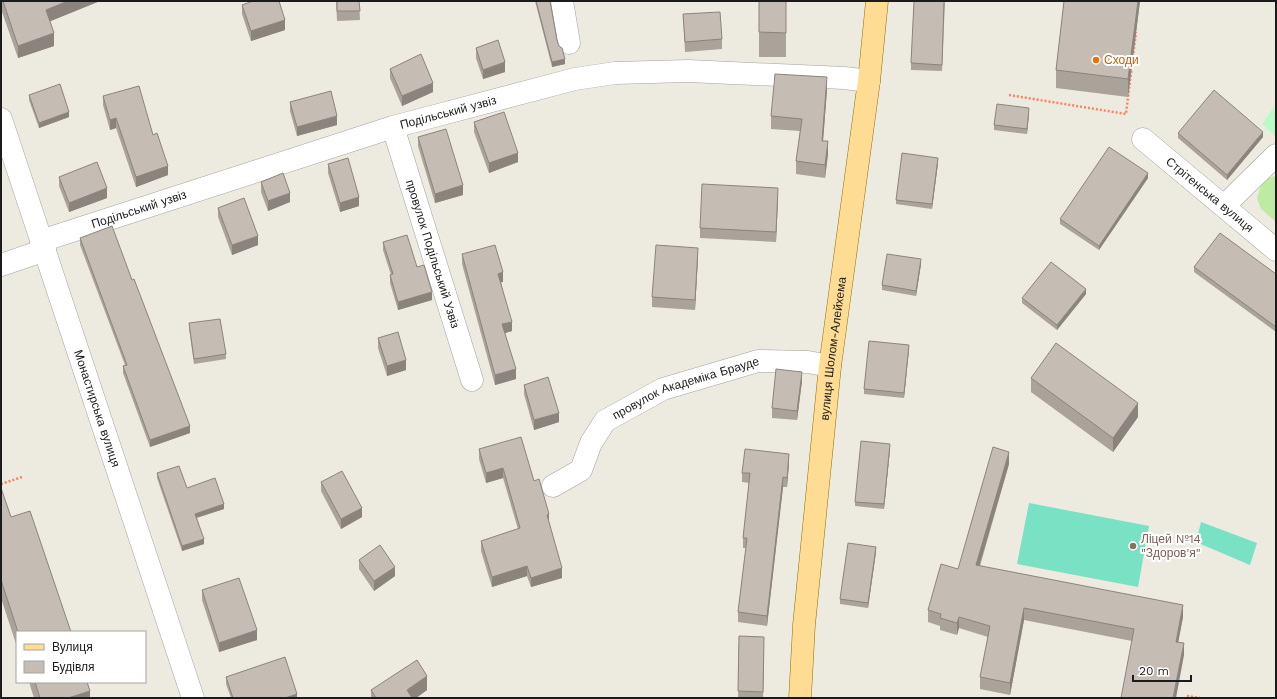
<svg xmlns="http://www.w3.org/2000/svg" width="1277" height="699" font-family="'Work Sans',sans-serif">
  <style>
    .grass { fill: #beeba2 }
    .park { fill: #b8fbc5 }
    .pitch { fill: #79e1c4 }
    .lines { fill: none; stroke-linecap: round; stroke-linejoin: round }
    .minor-casing { stroke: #a2a2a2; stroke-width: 23 }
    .major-casing { stroke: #927100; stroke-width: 23 }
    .path { stroke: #ff815f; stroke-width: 2.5; stroke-dasharray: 2 2; stroke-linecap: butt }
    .minor { stroke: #fff; stroke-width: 22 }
    .major { stroke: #ffdc93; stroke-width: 22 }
    .wall { fill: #a9a39a }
    .shaded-wall { fill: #8a847d }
    .building { fill: #c5bdb3; stroke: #8a847d }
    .food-dot { fill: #e8710a; stroke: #fff; stroke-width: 1.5 }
    .education-dot { fill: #8d6e63; stroke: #fff; stroke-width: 1.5 }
    .labels { text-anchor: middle; stroke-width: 4; stroke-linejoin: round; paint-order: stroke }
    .food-label { font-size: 12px; fill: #c56008; stroke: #fff; text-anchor: start }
    .street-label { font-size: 12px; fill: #1b1b1b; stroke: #fff }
    .education-label { font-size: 12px; fill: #785e54; stroke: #fff; text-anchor: start }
  </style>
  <rect width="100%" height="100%" fill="#edeae0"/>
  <path class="grass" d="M1276,176V222L1261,209L1257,198L1261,185L1267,178Z"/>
  <path class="park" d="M1276,104V137L1262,124Z"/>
  <path class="pitch" d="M1029,503L1149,526L1138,587L1017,564Z
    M1201,522L1257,543L1250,565L1196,542Z"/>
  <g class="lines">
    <defs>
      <g id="minor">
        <path d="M562,1L569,43"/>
        <path id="s1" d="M1,119L193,698"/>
        <path id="s2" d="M393,127L472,380"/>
        <path id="s3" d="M1143,139L1276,250"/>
        <path d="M1224,206L1276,155"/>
        <path id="s4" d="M41,241L393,127L575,79L615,73L688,71L844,78L869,81"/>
        <path d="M1,265L45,250"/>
        <path id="s5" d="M553,486L581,470L591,443L605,421L663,389L758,361L808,362L830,366"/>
      </g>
      <g id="major">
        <path id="s6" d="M800,698L804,625L830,366L869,81L877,1"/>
      </g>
    </defs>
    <use href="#minor" class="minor-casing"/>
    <use href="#major" class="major-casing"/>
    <path class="path" d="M1009,95L1126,114L1136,32
      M1,484L22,477
      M1187,696L1200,698"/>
    <use href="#minor" class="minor"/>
    <use href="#major" class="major"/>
  </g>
  <path class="wall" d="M1,1H100L50,21L54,46L18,58L1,9Z
    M336,1H359L360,20L337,21Z
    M535,1H550L557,40L565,64L552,67Z
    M759,1H786V57H759Z
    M945,1L942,71L911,70V63Z
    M1064,1H1140L1128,97L1056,88V70Z
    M242,5L285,30L251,41L242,14Z
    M683,14L722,39V49L685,52Z
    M476,48L505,72L483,79L476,58Z
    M390,69L433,92L402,106L390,78Z
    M827,90L823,141L828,154L825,178L796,174V161L800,131L771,129V116Z
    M29,95L69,117L39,128L29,100Z
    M103,96L153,135L168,175L136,187L116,128L110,130L103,105Z
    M290,102L337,125L297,136L290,111Z
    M1029,113L1027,134L994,130V125Z
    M474,122L518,162L489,173L474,132Z
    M1178,133L1263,137L1227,180L1178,138Z
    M418,137L463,195L435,203L418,146Z
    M938,163L932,209L896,204V200Z
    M328,164L359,206L340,212L328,173Z
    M59,177L107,198L69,212L59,186Z
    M1148,178L1099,250L1060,224V219Z
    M261,182L290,202L268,211L261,192Z
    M778,197L776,242L700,238V228Z
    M218,208L258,245L232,255L218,217Z
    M80,238L132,280L190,433L150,447L123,373V366L125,365L80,245Z
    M383,242L417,267L432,300L398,310L390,283V275H391L383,250Z
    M462,254L503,282H501L512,331L505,333L516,379L495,385L462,264Z
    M698,257L695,310L652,307V297Z
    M921,264L916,296L882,290V285Z
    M1194,267L1276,274V332L1194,272Z
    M1086,294L1057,330L1022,303V298Z
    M189,323L226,354V359L194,364L189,328Z
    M378,338L406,370L387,376L378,348Z
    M909,349L904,398L864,394V389Z
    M1031,378L1138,417L1113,452L1031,392Z
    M802,381L797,420L772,418V408Z
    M524,385L559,422L534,430L524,394Z
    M479,449L534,481L549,523L562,578L531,587L527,576L492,587L481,551V541L518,529L503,478L486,483L479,459Z
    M890,449L884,509L855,506V502Z
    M789,463L787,487H783L767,626L738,622V612L746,548H743V538L749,483L742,482V473Z
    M1009,464L980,566L1183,617L1178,642L1184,655L1132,641L1024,620L1010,695L980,689V677L988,637L959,628L957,635L940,630V626L928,622V610L958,569Z
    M157,473L224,509L197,518L204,544L182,551L157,478Z
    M321,482L362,517L341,529L321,491Z
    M1,488L11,517L71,632H17V647L1,598Z
    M876,552L868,608L840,604V599Z
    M359,560L395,576L374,591L359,569Z
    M202,590L257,640L219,652L202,600Z
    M739,636L764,661L763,698H738Z
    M226,677L297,698H231L226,684Z
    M29,682H87L90,698H34Z
    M371,690H427L416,698H371Z"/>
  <path class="shaded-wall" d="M68,1H100L46,23V10Z
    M1138,1H1140L1128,97V79Z
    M285,20V30L251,41V31Z
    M54,33V46L18,58V46Z
    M565,59V64L552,67V62Z
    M505,62V72L483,79V70Z
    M827,77V90L822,154V141Z
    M433,83V92L402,106V96Z
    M1029,108V113L1027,134V129Z
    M69,112V117L39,128V123Z
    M337,116V125L297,136V127Z
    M116,118V128L110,130V120Z
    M1263,132V137L1227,180V175Z
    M828,141V154L825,178V165Z
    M518,153V162L489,173V163Z
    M938,158V163L932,209V204Z
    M168,166V175L136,187V177Z
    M1148,173V178L1099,250V246Z
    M463,185V195L435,203V194Z
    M107,188V198L69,212V203Z
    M778,188V197L776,242V232Z
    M290,193V202L268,211V201Z
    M359,197V206L340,212V203Z
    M258,236V245L232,255V245Z
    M698,248V257L695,310V300Z
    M921,259V264L916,296V291Z
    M503,272V282L498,283V274Z
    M1086,289V294L1057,330V325Z
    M432,292V300L398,310V302Z
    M512,322V331L502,334V324Z
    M909,345V349L904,398V393Z
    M406,360V370L387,376V366Z
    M516,369V379L495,385V375Z
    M802,372V381L797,420V411Z
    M1138,403V417L1113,452V438Z
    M559,413V422L534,430V420Z
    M190,426V433L150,447V440Z
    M890,444V449L884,509V504Z
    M1009,452V464L976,577V565Z
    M789,454V463L787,487V478Z
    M503,468V478L486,483V473Z
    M783,477V487L767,626V616Z
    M224,504V509L195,518V514Z
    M362,508V517L341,529V519Z
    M549,514V524L547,515Z
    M204,539V544L182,551V546Z
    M876,547V552L868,608V603Z
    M527,566V576L492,587V577Z
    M395,567V576L374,591V581Z
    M562,568V578L531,587V578Z
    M1183,605V617L1176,654V642Z
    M1024,608V620L1010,695V683Z
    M959,617V628L957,635V623Z
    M257,630V640L219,652V643Z
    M764,637V661L763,698Z
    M1184,643V655L1176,698H1173Z
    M427,676V690L416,698H407V690Z
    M90,691V698H68Z
    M297,694V698H285Z"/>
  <path class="building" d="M3,1H68L46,10L54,33L18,46Z
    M253,1H279L285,20L251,31L242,5Z
    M337,1H359L360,11H337Z
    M536,1H550L557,40L559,46L562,48L565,59L552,62Z
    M759,1H786V33L759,32Z
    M914,1H944L942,65L911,63Z
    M1064,1H1138L1128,79L1056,70Z
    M720,12L722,39L685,42L683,14Z
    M498,40L505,62L483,70L476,48Z
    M421,54L433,83L402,96L390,69Z
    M775,74L827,77L822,141H828L825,165L796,161L802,119L771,116Z
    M60,84L69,112L39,123L29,95Z
    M139,86L153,135L157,133L168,166L136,177L116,118L110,120L103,96Z
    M1214,90L1263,132L1227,175L1178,133Z
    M331,91L337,116L297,127L290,102Z
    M997,104L1029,108L1027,129L994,125Z
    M504,112L518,153L489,163L474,122Z
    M446,129L463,185L435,194L418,137Z
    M1109,147L1148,173L1099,246L1060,219Z
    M902,153L938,158L932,204L896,200Z
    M348,158L359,197L340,203L328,164Z
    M97,162L107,188L69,203L59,177Z
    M283,173L290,193L268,201L261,182Z
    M702,184L778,188L776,232L700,228Z
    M244,198L258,236L232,245L218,208Z
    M112,226L132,280L134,279L190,426L150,440L123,366L127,365L80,238Z
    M1220,233L1276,274V327L1194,267Z
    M407,235L417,267L424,265L432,292L398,302L390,275L393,274L383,242Z
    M495,245L503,272L498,274L512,322L502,324L516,369L495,375L462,254Z
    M656,245L698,248L695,300L652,297Z
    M887,254L921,259L916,291L882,285Z
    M1051,262L1086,289L1057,325L1022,298Z
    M220,319L226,354L194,359L189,323Z
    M398,332L406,360L387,366L378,338Z
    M869,341L909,345L904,393L864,389Z
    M1056,343L1138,403L1113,438L1031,378Z
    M776,369L802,372L797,411L772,408Z
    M548,377L559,413L534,420L524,385Z
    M521,437L534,481L539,479L549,514L547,515L562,568L531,578L527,566L492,577L481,541L520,528L503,468L486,473L479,449Z
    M861,441L890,444L884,504L855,502Z
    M993,447L1009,452L976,565L1183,605L1176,642L1184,643L1173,698H1121L1134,629L1024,608L1010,683L980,677L990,626L959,617L957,623L940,618L941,614L928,610L941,564L958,569Z
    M745,449L789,454L787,478L783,477L767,616L738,612L747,538H743L750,473H742Z
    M179,466L187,488L215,478L224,504L195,514L204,539L182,546L157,473Z
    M342,471L362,508L341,519L321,482Z
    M1,488L11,517L30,511L71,632H18L1,580Z
    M848,543L876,547L868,603L840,599Z
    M380,545L395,567L374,581L359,560Z
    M239,578L257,630L219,643L202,590Z
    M739,636L764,637L763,692L738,691Z
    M285,657L297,694L285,698H233L226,677Z
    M417,660L427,676L407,690L412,698H376L371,690Z
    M35,682H87L90,691L68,698H40Z"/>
  <circle class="food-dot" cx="1096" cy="60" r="4"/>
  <circle class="education-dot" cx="1133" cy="546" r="4"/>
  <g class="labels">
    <g class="food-label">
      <text x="1104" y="64">Сходи</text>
    </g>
    <g class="street-label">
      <text dy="4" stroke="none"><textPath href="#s4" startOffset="427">Подільський узвіз</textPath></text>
      <text dy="4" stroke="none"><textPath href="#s3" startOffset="87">Стрітенська вулиця</textPath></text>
      <text dy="4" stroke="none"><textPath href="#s4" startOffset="103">Подільський узвіз</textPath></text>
      <text dy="4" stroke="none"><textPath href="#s2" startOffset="133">провулок Подільський Узвіз</textPath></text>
      <text dy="4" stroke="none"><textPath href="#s6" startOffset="351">вулиця Шолом-Алейхема</textPath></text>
      <text dy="4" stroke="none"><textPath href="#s5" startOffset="175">провулок Академіка Брауде</textPath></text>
      <text dy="4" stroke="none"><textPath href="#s1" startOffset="305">Монастирська вулиця</textPath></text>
    </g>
    <g class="education-label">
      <text x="1141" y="543">Ліцей №14<tspan x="1141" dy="14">"Здоров'я"</tspan></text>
    </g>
  </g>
  <rect width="1277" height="699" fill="none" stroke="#1b1b1b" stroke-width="4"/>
  <rect x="16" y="631" width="130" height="52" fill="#ffffff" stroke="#a4a4a4"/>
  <rect x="24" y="644" width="20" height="6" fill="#ffdc93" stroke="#a4a4a4"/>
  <text x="52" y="651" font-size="12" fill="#1b1b1b">Вулиця</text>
  <rect x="24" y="661" width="20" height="12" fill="#c5bdb3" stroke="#a4a4a4"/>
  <text x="52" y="671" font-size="12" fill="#1b1b1b">Будівля</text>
  <path d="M1133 675v6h58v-6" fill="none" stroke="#1b1b1b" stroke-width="2"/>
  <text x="1139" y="675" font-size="12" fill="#1b1b1b" stroke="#ffffff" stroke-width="3" paint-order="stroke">20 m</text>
</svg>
